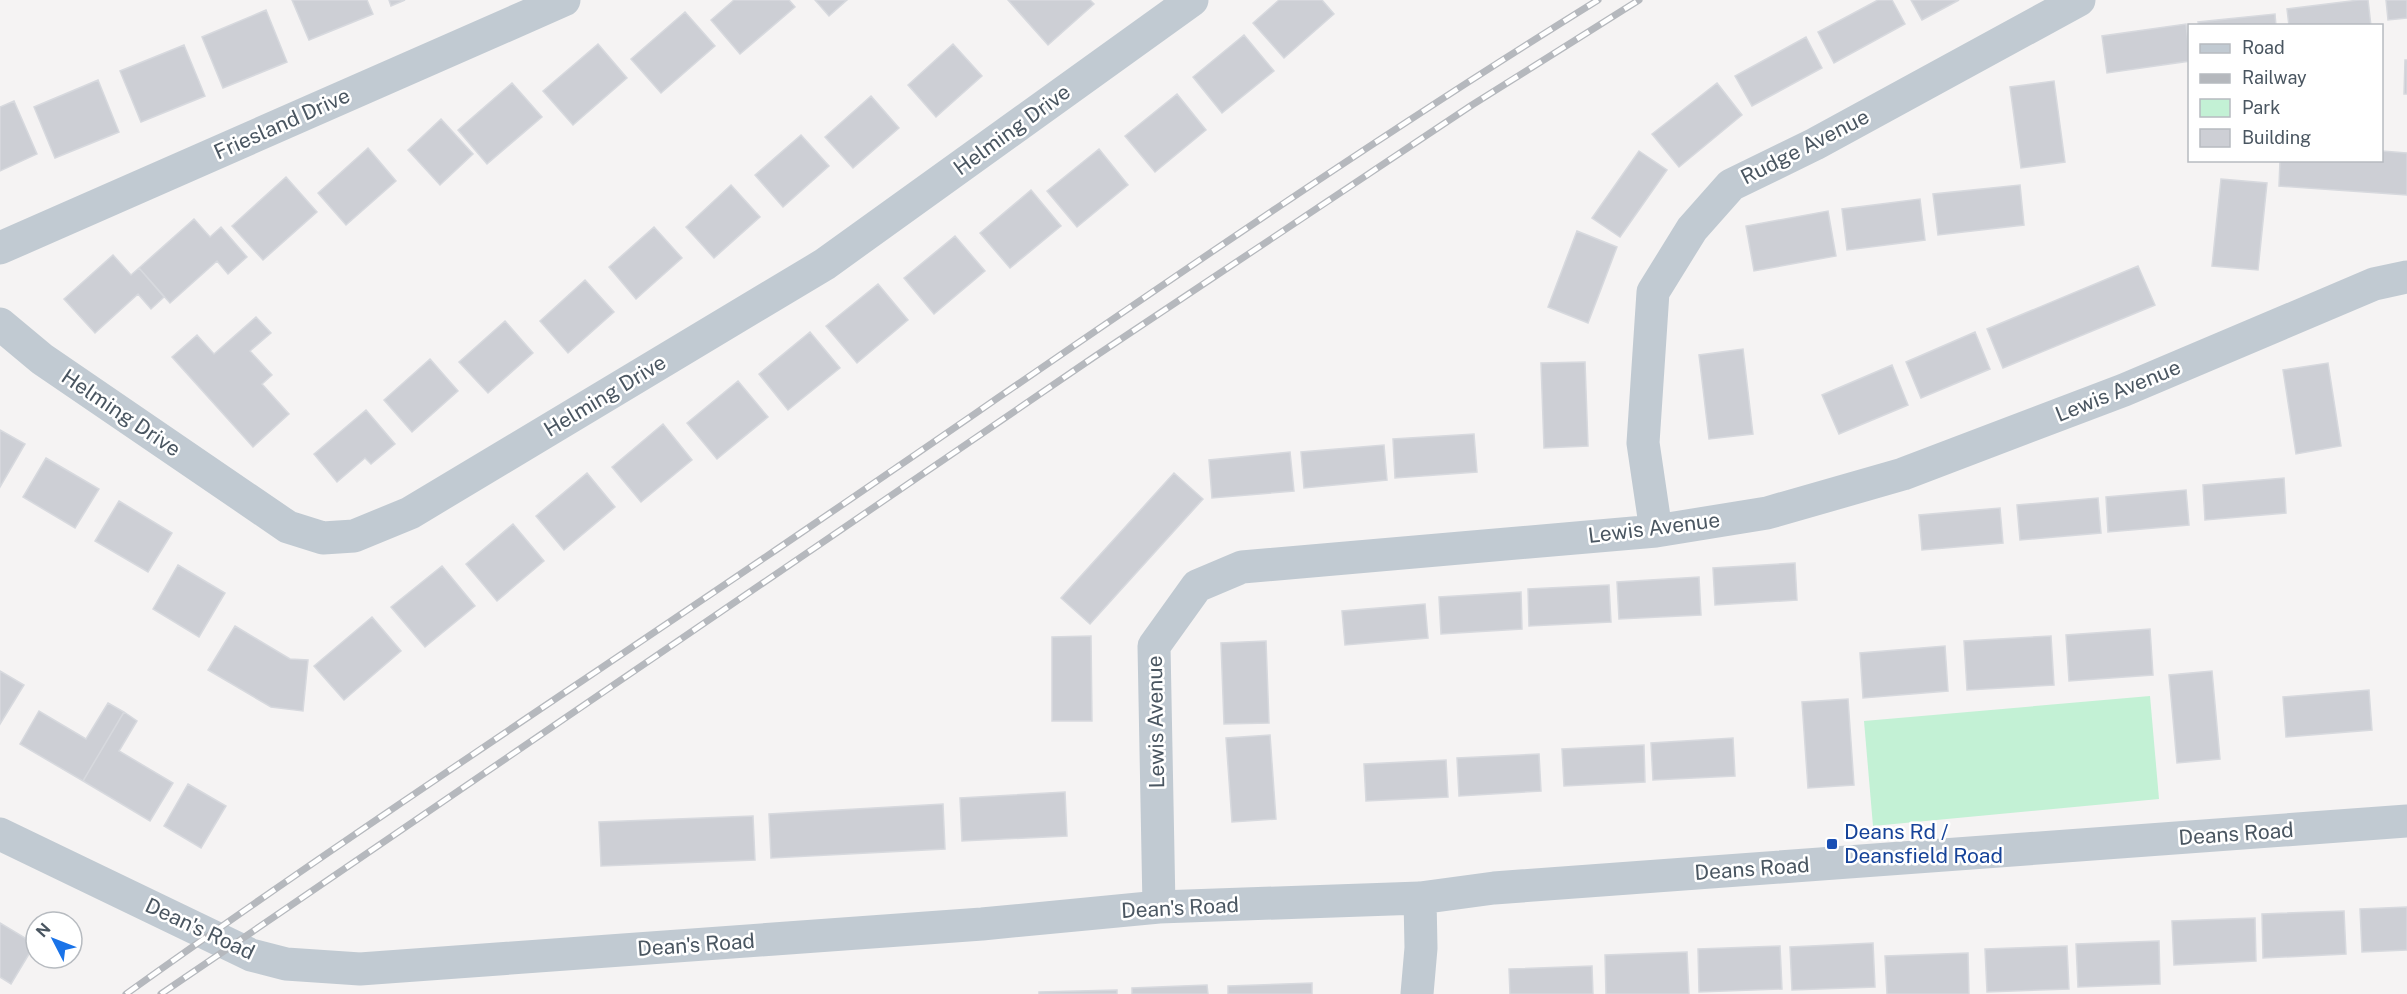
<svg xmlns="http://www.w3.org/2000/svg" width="2407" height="994" font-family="'Public Sans',sans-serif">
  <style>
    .green { fill: #c3f1d5 }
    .building { fill: #cdcfd5; stroke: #d7d9de; stroke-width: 1.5 }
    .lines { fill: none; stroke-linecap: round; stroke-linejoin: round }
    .minor { stroke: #c1cad2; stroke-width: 33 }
    .rail-casing { stroke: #b5b8bd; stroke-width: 7 }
    .rail { stroke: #fff; stroke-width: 4.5; stroke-dasharray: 14; stroke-linecap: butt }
    .transit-dot { fill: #1a4fb4; stroke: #fff; stroke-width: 2 }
    .labels { text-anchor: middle; stroke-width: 5; stroke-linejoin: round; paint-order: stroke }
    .street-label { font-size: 21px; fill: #4a5661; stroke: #fff }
    .transit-label { font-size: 21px; fill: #164399; stroke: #fff; text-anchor: start }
  </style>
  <rect width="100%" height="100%" fill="#f5f3f3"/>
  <path class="green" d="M2150,696L2159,799L1873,826L1864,721Z"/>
  <path class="building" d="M292,0H367L373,14L309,40Z
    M389,0H405L391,6Z
    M734,0H789L795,7L740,54L711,20Z
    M815,0H847L829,16Z
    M1008,0H1090L1094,4L1048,45Z
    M1279,0H1322L1334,14L1284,58L1253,23Z
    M1878,0H1892L1905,24L1834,63L1818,32Z
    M1911,0H1959L1922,20Z
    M2359,0H2368L2371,26H2289L2287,9Z
    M2386,0H2407V18L2388,20Z
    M266,10L287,62L223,88L202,37Z
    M685,12L715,46L661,93L631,59Z
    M2275,14L2276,26H2199L2198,22Z
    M2186,24L2190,61L2107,73L2102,36Z
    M1244,35L1274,71L1222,113L1193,77Z
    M1806,37L1822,68L1752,106L1735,76Z
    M598,44L627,78L573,125L543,91Z
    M953,44L982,76L936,117L908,85Z
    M184,45L205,96L141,122L120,71Z
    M2405,60H2407V94H2404Z
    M98,80L119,132L55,158L34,107Z
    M2054,81L2065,162L2021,168L2010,87Z
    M512,83L542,117L487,164L458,130Z
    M1717,83L1742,115L1679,167L1652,134Z
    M1177,94L1206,130L1155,172L1125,136Z
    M871,96L899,128L853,168L825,137Z
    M14,101L37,154L0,171V107Z
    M441,119L473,154L440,185L408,150Z
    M801,135L829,166L783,207L755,175Z
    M368,148L396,181L346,225L318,193Z
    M1099,149L1128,185L1077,227L1047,191Z
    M1639,151L1667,170L1620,237L1592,218Z
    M2382,151L2407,153V195L2279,186L2280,160H2382Z
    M286,177L317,212L263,260L232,226Z
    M2221,179L2267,183L2258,270L2212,266Z
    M731,185L760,217L714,258L686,227Z
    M2020,185L2024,225L1938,235L1933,194Z
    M1031,190L1061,226L1010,268L980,233Z
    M1920,199L1925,240L1847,250L1842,209Z
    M1828,211L1836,256L1754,271L1746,226Z
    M194,219L210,237L221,227L247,257L228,274L217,261L170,303L139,268Z
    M654,227L682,258L636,299L609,267Z
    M1577,231L1617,247L1588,323L1548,307Z
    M955,236L985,271L934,314L904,278Z
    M113,255L131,275L139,268L164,297L151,309L138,294L95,333L64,299Z
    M2138,266L2155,305L2003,368L1987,329Z
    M585,280L614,312L568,353L540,321Z
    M878,284L908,320L857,363L826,326Z
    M256,317L271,333L250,351L272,375L262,384L289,414L253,447L172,357L197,335L214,354Z
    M505,321L533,353L488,393L459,362Z
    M810,332L840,368L788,410L759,374Z
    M1975,332L1990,369L1921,398L1906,362Z
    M1743,349L1753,434L1709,439L1699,355Z
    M430,359L458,391L412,432L384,400Z
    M1585,362L1588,446L1544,448L1541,363Z
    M2328,363L2341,446L2296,454L2283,370Z
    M1892,365L1908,405L1839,434L1822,395Z
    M738,381L768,417L717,459L687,423Z
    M366,410L395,444L371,464L365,458L337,482L314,454Z
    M663,424L692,460L641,502L612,467Z
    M0,430L25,444L0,487Z
    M1474,434L1477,472L1395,478L1393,439Z
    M1384,445L1387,480L1304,488L1301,452Z
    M1290,452L1294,491L1212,498L1209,460Z
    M46,458L99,489L75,528L23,497Z
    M587,473L615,507L564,550L536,516Z
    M1174,473L1203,499L1090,624L1061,598Z
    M2284,478L2286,513L2205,520L2203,485Z
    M2186,490L2189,525L2108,532L2106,497Z
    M2098,498L2101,533L2020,540L2017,505Z
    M119,501L172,533L148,572L95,541Z
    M2000,508L2003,543L1922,550L1919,515Z
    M513,524L544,561L497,601L466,564Z
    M1795,563L1797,600L1715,605L1713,568Z
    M178,565L225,593L199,637L153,609Z
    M442,566L475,606L425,647L391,607Z
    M1699,577L1701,615L1619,619L1617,582Z
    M1609,585L1611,622L1529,626L1528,589Z
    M1521,592L1522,629L1441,634L1439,597Z
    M1425,604L1428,638L1345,645L1342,611Z
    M372,617L401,651L344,700L314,666Z
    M235,626L290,659L308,660L303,711L271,707L208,670Z
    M2150,629L2153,675L2069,681L2066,635Z
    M1091,636L1092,721H1052V637Z
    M2051,636L2054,685L1967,690L1964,641Z
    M1266,641L1269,723L1224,724L1221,643Z
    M1945,646L1948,691L1863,698L1860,653Z
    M0,671L24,685L0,724Z
    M2212,671L2220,759L2177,763L2169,675Z
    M2369,690L2372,730L2286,737L2283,697Z
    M1848,699L1854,785L1808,788L1802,702Z
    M108,703L124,712L83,781L20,744L39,711L86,739Z
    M124,712L137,721L119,751L173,783L150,821L83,781Z
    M1270,735L1276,819L1232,822L1226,738Z
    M1733,738L1735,776L1653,780L1651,743Z
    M1644,745L1645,782L1564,786L1562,749Z
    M1539,754L1541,791L1459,796L1457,758Z
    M1446,760L1448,797L1366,801L1364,764Z
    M188,784L226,806L201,848L164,826Z
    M1065,792L1067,836L962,841L960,798Z
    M943,804L945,849L771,858L769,814Z
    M753,816L755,860L601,866L599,822Z
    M2407,907V950L2362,952L2360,909Z
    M2344,911L2346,954L2263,958L2262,914Z
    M2255,918L2256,961L2174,965L2172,921Z
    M0,923L35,944L11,984L0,977Z
    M2159,941L2160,984L2078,987L2076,944Z
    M1873,943L1875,987L1792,990L1790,947Z
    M1780,946L1782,989L1699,992L1698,949Z
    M2067,946L2069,989L1987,992L1985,949Z
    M1687,952L1689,994H1606L1605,955Z
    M1968,953L1969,994H1887L1885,956Z
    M1592,966L1593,994H1510L1509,969Z
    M1312,983V994H1228V986Z
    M1207,985L1208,994H1132V988Z
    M1117,990V994H1039V992Z"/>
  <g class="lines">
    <path class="minor" d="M0,248L564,0
      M0,324L42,359L288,527L323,538L354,536L410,513L825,264L1192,0
      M1656,531L1643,443L1653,292L1692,229L1731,185L1815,144L2079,0
      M0,834L251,955L286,964L360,969L982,924L1159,907L1420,898L1494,888L2407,821
      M1159,907L1154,646L1197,586L1242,567L1656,531L1767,513L1903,474L2124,390L2374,284L2407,277
      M1417,994L1421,948L1420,898"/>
    <defs>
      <path id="rail" d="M126,994C351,833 583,682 811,526C1072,348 1330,166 1598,0
        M161,994L1094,357L1472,105L1639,0"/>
    </defs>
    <use href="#rail" class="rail-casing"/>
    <use href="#rail" class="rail"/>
  </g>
  <rect class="transit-dot" x="1826" y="838" width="12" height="12" rx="3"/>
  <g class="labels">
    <g class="street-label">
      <text transform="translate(282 124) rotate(-24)" y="7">Friesland Drive</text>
      <text transform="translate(1012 130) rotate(-36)" y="7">Helming Drive</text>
      <text transform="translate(1805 147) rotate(-27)" y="7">Rudge Avenue</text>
      <text transform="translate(2118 391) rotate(-22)" y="7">Lewis Avenue</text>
      <text transform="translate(605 396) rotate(-31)" y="7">Helming Drive</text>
      <text transform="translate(121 413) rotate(34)" y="7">Helming Drive</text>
      <text transform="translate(1654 528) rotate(-7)" y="7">Lewis Avenue</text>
      <text transform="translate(1156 722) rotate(-91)" y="7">Lewis Avenue</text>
      <text transform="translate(2236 834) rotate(-4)" y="7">Deans Road</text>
      <text transform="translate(1752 869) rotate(-4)" y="7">Deans Road</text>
      <text transform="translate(1180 908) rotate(-3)" y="7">Dean's Road</text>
      <text transform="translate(200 929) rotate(25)" y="7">Dean's Road</text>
      <text transform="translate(696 945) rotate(-4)" y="7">Dean's Road</text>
    </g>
    <g class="transit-label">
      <text x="1844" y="839">Deans Rd /<tspan x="1844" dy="24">Deansfield Road</tspan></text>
    </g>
  </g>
  <rect x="2188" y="24" width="195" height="138" fill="#ffffff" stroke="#b7bbc0" stroke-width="1.5"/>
  <rect x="2200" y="44" width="30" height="9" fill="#c1cad2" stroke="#b7bbc0" stroke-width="1.5"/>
  <text x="2242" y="54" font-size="18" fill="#4a5661">Road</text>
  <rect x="2200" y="74" width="30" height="9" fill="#b5b8bd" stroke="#b7bbc0" stroke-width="1.5"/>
  <text x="2242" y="84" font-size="18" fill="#4a5661">Railway</text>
  <rect x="2200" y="99" width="30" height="18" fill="#c3f1d5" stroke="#b7bbc0" stroke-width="1.5"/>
  <text x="2242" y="114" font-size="18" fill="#4a5661">Park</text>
  <rect x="2200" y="129" width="30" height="18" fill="#cdcfd5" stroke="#b7bbc0" stroke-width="1.5"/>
  <text x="2242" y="144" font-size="18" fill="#4a5661">Building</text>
  <g transform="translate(54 940) rotate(312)"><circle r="28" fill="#ffffff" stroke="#b7bbc0" stroke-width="1.5"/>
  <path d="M0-4.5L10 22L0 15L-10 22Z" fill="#1a73e8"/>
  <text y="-9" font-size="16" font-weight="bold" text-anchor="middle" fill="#4a5661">N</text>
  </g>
</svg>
